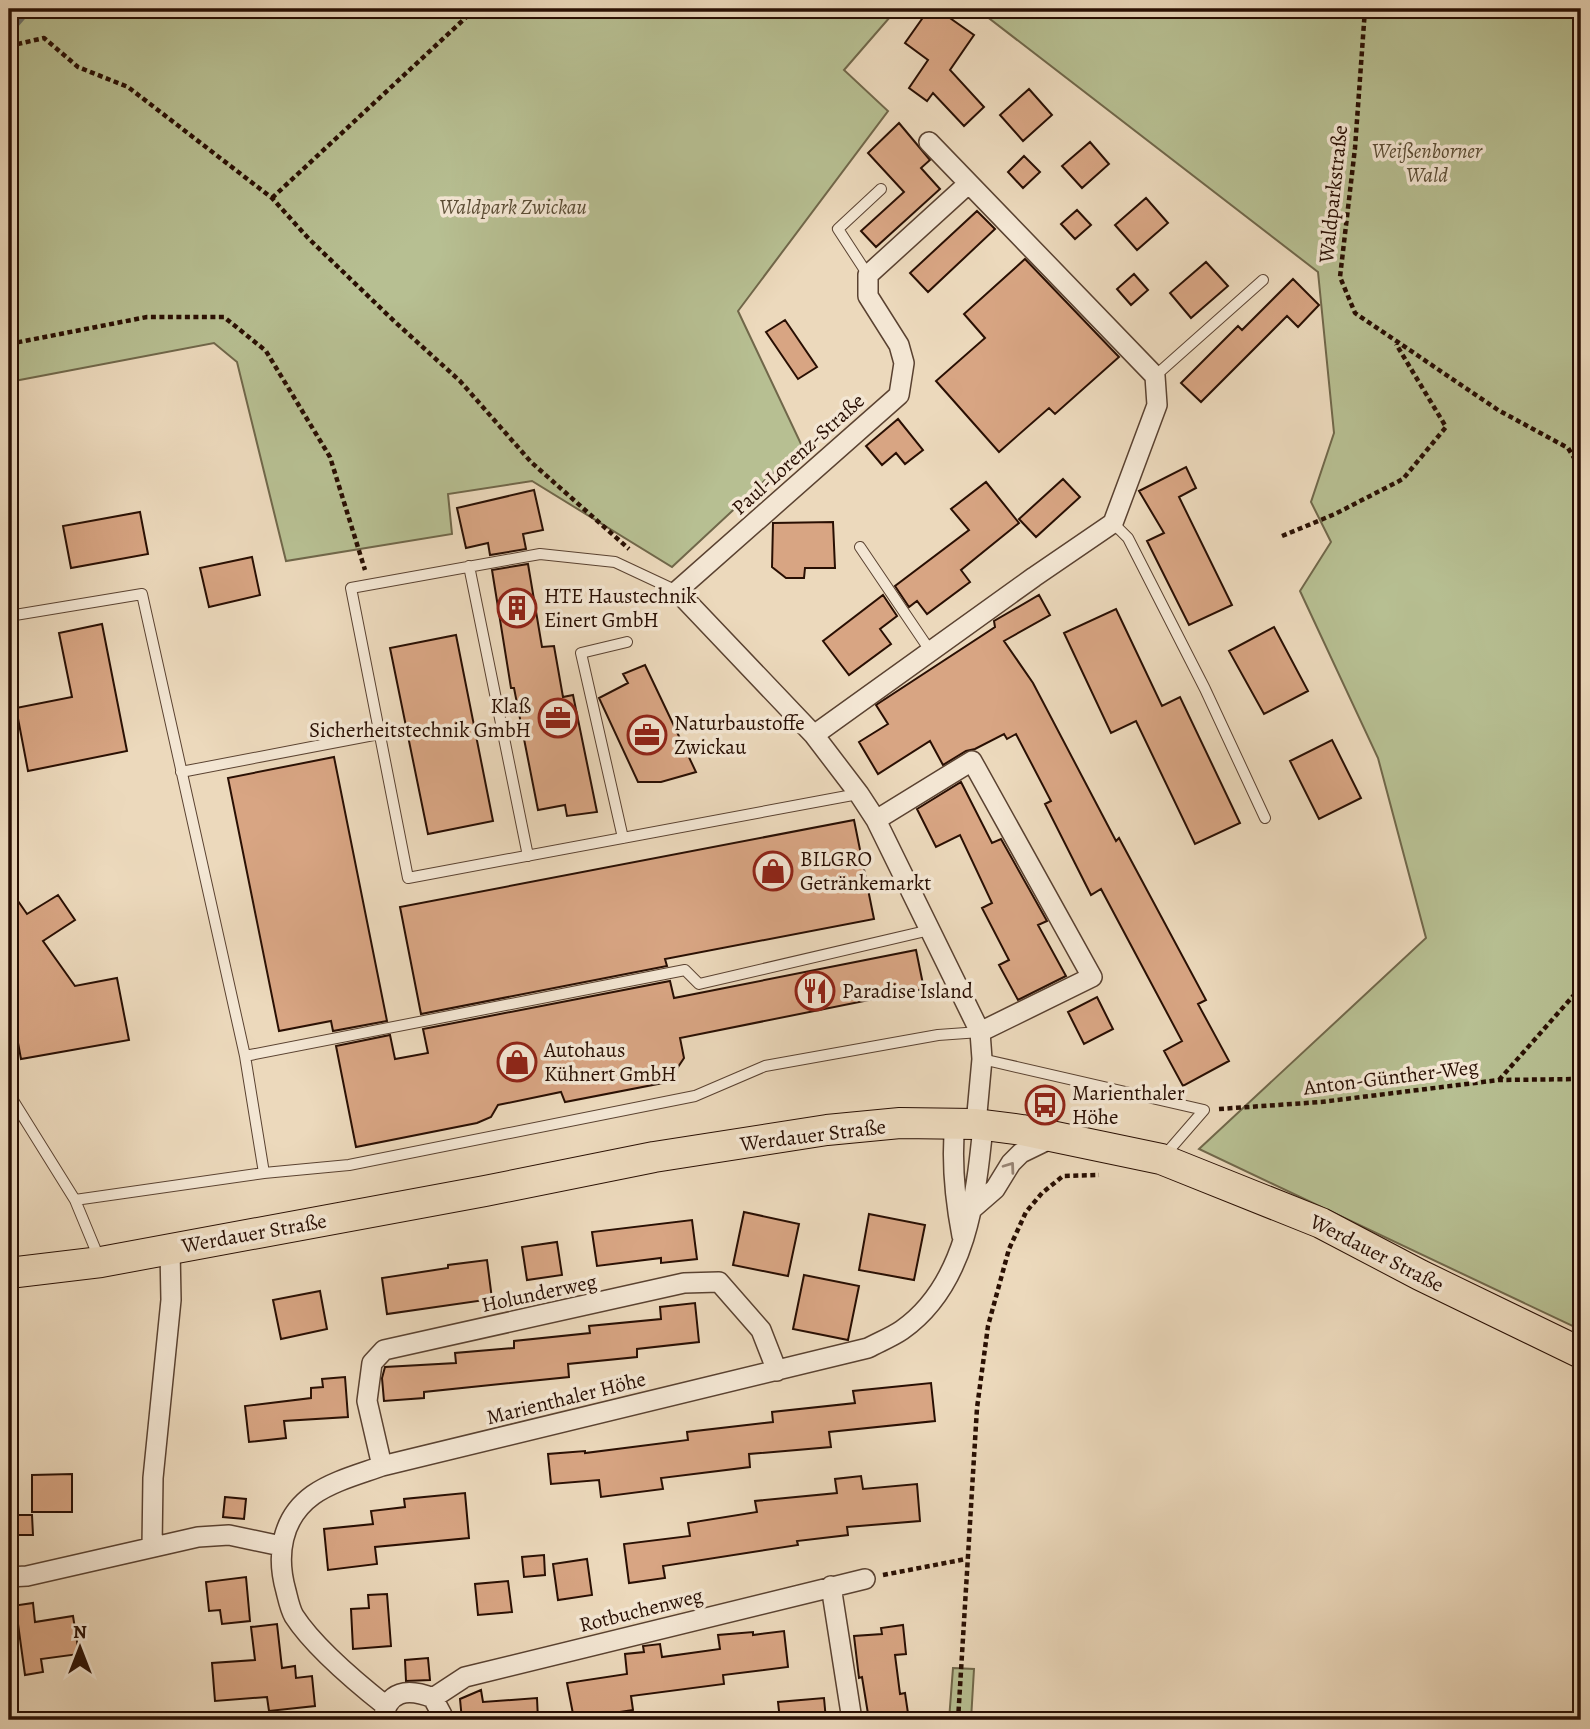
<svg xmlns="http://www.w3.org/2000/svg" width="1590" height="1729" font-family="Alegreya,serif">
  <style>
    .green { fill: #b7bf92; stroke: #70674a; stroke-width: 2 }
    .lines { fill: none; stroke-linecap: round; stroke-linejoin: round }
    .stream { stroke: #6d7570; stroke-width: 7 }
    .building { fill: #d8a583; stroke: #290f03; stroke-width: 2 }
    .service-casing { stroke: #5a4231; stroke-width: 12 }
    .minor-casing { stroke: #5a4231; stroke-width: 22 }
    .primary-casing { stroke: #290f03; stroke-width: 32 }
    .path { stroke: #290f03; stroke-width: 4.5; stroke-dasharray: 5 3.5; stroke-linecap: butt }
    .service { stroke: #f3e6d3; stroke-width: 10 }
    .minor { stroke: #f3e6d3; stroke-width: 19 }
    .primary { stroke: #ecd9bc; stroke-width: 30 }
    .oneway { stroke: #988575 }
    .labels { text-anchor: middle; stroke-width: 7; stroke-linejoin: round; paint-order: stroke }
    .park-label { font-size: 21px; font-style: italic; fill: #5b4d35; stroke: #f3e6d3 }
    .street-label { font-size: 21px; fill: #290f03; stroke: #f3e6d3 }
    .poi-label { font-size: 21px; fill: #290f03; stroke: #f3e6d3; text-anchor: start }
  </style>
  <rect width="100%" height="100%" fill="#ecd9bc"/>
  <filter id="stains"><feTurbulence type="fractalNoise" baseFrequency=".00286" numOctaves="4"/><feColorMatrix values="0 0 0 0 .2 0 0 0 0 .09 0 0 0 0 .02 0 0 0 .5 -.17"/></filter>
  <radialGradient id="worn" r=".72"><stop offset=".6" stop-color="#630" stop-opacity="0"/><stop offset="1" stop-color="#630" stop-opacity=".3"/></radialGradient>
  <path class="green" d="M9,9H897L844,70L888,111L738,311L802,446L672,567L532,481L448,494L452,534L286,561L237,362L214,343L9,382Z
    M977,9H1581V1330L1199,1149L1426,938L1378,758L1300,591L1331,542L1311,502L1334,433L1318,272Z
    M953,1668L974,1669L971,1720H949Z"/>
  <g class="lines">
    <path class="stream" d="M9,32L29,9"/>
  </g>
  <path class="building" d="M929,9H937L974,35L950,70L984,107L964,126L933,93L927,101L909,88L928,60L905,43Z
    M1029,89L1052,115L1023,141L1000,115Z
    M899,123L930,160L921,168L940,189L876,247L861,231L904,192L868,153Z
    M1090,142L1109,164L1082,188L1062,166Z
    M1024,156L1040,172L1023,188L1008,172Z
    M1146,198L1168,223L1137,250L1115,225Z
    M1077,210L1091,225L1075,239L1061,224Z
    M977,211L995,229L928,292L910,273Z
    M1025,259L1119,357L1055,414L1049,408L999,452L936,381L985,338L964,314Z
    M1206,262L1228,286L1191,318L1170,293Z
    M1134,274L1148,290L1131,305L1117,289Z
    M1293,279L1319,305L1298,327L1287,316L1201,402L1181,383L1238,326L1242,330Z
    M785,320L817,367L798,379L766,332Z
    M898,419L923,450L905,464L896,453L882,465L866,446Z
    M1186,467L1196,488L1179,497L1232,605L1189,625L1147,541L1164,533L1139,491Z
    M1063,479L1080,497L1036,537L1019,519Z
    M986,482L1019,523L961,570L970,582L927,614L917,601L909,607L895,586L969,530L951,509Z
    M534,490L543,530L523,534L526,549L490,555L488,543L466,548L457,508Z
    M140,512L148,554L71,568L63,526Z
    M833,522L835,568H805L804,578H786L772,567L773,523Z
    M252,557L260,595L209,607L200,568Z
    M528,564L542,647L554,646L563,697L573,695L597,812L567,816L565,805L538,810L514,688H511L492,570Z
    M883,595L897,616L880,629L891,644L849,675L823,641Z
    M1039,595L1050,615L1004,641L1033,683L1116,841L1119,838L1206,1000L1198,1004L1229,1061L1183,1086L1164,1051L1182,1041L1101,889L1091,895L1045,804L1051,801L1016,734L1007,739L1004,734L975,749L966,751L943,765L930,741L878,774L859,742L888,724L876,705L995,627L994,621Z
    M1116,609L1162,706L1180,697L1240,823L1195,844L1136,721L1111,733L1064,633Z
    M102,624L127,751L28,771L16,708L72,697L59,633Z
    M1274,627L1308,691L1264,714L1229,651Z
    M456,635L493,821L428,834L390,648Z
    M645,665L696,772L661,782H638L599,698L628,683L623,674Z
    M1332,740L1361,798L1319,819L1290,761Z
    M334,757L387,1021L333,1031L331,1021L279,1031L228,778Z
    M961,782L992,843L1001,839L1047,921L1038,925L1066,976L1018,1000L999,965L1009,960L982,908L992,903L960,835L936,847L917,809Z
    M854,820L874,919L665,959L667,966L421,1014L400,907Z
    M9,888L27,914L58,895L75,920L43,941L75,986L117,978L129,1040L21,1059L9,994Z
    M916,950L924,989L680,1038L684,1058L668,1082L565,1102L561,1092L498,1105L491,1117L477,1123L356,1147L336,1046L390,1035L395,1059L428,1053L423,1029L670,981L674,998Z
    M1097,997L1113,1029L1084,1044L1068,1012Z
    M744,1212L799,1224L788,1276L733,1265Z
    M869,1214L925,1225L914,1280L859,1270Z
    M692,1220L697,1259L661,1263V1258L597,1266L592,1232Z
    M557,1242L562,1275L527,1280L522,1247Z
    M487,1260L492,1299L387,1314L382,1278L448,1268V1265Z
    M804,1275L859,1286L848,1340L793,1329Z
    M320,1291L327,1329L281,1339L273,1300Z
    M695,1303L699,1342L637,1349V1357L568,1364L569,1377L424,1392V1398L384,1401L382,1378L385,1367L456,1363L455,1353L514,1348V1341L590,1333L589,1326L661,1319L660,1307Z
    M345,1377L348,1417L284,1421L286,1438L249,1442L245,1406L311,1398V1388L323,1387L322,1379Z
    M931,1383L935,1421L829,1432L831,1447L749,1454L750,1467L661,1478L663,1489L601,1497L599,1480L551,1484L548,1454L585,1451V1453L688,1440L687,1432L773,1422L772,1412L855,1403L853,1391Z
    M72,1474V1512H32V1475Z
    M861,1476L863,1489L917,1484L920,1521L847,1527L848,1535L797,1541L798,1545L663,1566L665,1578L629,1583L624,1544L690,1536L688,1523L757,1512L755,1501L837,1493L835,1479Z
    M465,1493L469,1538L375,1547L377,1564L328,1570L324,1529L373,1524L371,1511L405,1507L404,1499Z
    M225,1497L246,1499L244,1519L223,1517Z
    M13,1515H32L33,1535H13Z
    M544,1555L545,1575L524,1577L522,1557Z
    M587,1559L592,1595L558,1600L553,1564Z
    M246,1577L250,1621L222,1624L220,1610L209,1611L206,1582Z
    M508,1581L512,1612L478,1615L475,1584Z
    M387,1594L391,1646L353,1649L351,1609L369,1608L368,1595Z
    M33,1603L35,1622L73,1616L79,1654L41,1659L43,1672L25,1675L18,1624H15L12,1606Z
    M277,1624L282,1668L295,1666L296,1678L312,1676L315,1706L269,1711L267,1697L215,1701L212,1663L255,1660L251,1627Z
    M903,1625L906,1654L895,1655L900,1694L905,1693L909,1720H869L862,1677L859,1678L854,1636L882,1634L881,1628Z
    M784,1631L788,1667L723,1675L724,1684L631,1696L633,1710L574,1719L567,1683L627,1674L625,1654L644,1652L643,1646L660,1644L662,1657L720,1649L718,1635L753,1632V1635Z
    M428,1658L430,1680L406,1681L405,1660Z
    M481,1690L483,1702L537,1698L538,1720H462L460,1699Z
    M824,1698L826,1720H780L778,1702Z"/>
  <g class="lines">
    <defs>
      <path id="service" d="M868,275L838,229L881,189
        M1155,376L1263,280
        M1113,523L1128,538L1205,689L1265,818
        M860,547L931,652
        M469,566L528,856
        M677,591L615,562L540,554L351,588L408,878L858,794
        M9,616L142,594L245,1056L264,1173
        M181,772L379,734
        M623,838L581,653L627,642
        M245,1056L685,970L699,984L930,930
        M982,1059L1204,1110L1164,1156
        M9,1094L75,1200L99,1258
        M75,1200L264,1173L349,1165L695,1096L765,1066L938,1035L980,1032"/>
      <path id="minor" d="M968,184L868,275V296L899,345L904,363L899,395L677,591L814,735L859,794L876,820L980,1032L982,1059L976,1124
        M814,735L1034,577L1113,523L1157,405L1155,376L929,142
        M876,820L972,761L1092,977L980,1032
        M955,1124C951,1161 955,1199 962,1236
        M972,1209L995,1189L1011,1163L1021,1153L1056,1136
        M382,1466L367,1401L372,1363L384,1350L684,1283L719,1282L761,1330L777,1371
        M152,1547L153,1478L171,1300L170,1249
        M9,1577L27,1576L198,1537L229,1535L281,1546
        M831,1586L852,1720
        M433,1698L465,1677L865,1579
        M386,1706C357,1683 314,1647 294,1616C290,1609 288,1599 286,1591C276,1556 281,1518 313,1495C333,1481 360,1474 382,1466L868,1348C879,1342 892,1337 902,1330C966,1285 976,1198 983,1126
        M383,1720C387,1690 408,1688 433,1698L442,1715V1720"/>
      <path id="primary" d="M9,1273L101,1262L485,1191L654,1157L827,1130L900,1123L976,1124L1022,1130L1161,1159L1321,1223L1420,1275L1581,1353"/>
    </defs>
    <use href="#service" class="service-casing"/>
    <use href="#minor" class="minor-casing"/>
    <use href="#primary" class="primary-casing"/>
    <path class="path" d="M1365,9L1355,148L1340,277L1355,313L1498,410L1568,448L1581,469
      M9,46L44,38L78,67L128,87L272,198L309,239L394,321L460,381L531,462L629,549
      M272,198L475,9
      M9,344L147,317H224L266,351L330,457L365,570
      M1282,536L1335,514L1403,479L1446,427L1396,344
      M1499,1080L1581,987
      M1219,1109L1321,1102L1499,1080L1581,1079
      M883,1575L966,1559
      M958,1720L977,1408L988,1326L1009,1249L1026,1212L1042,1193L1063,1176L1099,1175"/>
    <use href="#service" class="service"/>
    <use href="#minor" class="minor"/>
    <use href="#primary" class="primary"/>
  </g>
  <defs><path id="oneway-chevron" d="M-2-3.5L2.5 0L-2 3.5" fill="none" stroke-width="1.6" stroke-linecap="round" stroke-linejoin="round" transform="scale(1.75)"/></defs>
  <use class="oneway" href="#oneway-chevron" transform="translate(1010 1167) rotate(-54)"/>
  <defs>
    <symbol id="building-ring" viewBox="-11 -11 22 22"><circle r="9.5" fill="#f3e6d3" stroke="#8f2418" stroke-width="1.5"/><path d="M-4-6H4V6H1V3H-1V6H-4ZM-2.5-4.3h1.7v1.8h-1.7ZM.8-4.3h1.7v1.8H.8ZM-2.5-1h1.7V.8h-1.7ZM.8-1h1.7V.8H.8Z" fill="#8f2418"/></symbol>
    <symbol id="office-ring" viewBox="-11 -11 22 22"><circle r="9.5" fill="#f3e6d3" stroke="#8f2418" stroke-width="1.5"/><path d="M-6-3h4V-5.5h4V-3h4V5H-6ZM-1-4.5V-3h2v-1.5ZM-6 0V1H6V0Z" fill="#8f2418"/></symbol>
    <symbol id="shop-ring" viewBox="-11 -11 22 22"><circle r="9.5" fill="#f3e6d3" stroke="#8f2418" stroke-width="1.5"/><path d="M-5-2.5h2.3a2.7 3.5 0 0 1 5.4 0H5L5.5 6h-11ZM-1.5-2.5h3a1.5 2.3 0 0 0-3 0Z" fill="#8f2418"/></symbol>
    <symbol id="restaurant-ring" viewBox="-11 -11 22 22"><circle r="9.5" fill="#f3e6d3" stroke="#8f2418" stroke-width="1.5"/><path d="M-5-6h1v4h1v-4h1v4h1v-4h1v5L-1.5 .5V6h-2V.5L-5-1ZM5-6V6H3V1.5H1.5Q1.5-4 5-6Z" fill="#8f2418"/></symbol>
    <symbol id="bus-ring" viewBox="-11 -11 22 22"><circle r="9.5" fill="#f3e6d3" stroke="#8f2418" stroke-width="1.5"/><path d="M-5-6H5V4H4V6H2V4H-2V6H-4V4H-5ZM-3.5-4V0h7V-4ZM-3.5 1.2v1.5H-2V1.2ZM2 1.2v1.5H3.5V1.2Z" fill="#8f2418"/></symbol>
  </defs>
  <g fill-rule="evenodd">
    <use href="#building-ring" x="495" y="586" width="44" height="44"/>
    <use href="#office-ring" x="536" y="696" width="44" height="44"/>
    <use href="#office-ring" x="625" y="713" width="44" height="44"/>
    <use href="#shop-ring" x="751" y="849" width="44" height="44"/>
    <use href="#restaurant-ring" x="793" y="969" width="44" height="44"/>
    <use href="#shop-ring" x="495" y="1040" width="44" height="44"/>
    <use href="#bus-ring" x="1023" y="1083" width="44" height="44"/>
  </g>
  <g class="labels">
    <g class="park-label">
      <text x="1427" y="158">Weißenborner<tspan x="1427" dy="24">Wald</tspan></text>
      <text x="513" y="214">Waldpark Zwickau</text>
    </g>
    <g class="street-label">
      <text transform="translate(1333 194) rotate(-84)" y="7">Waldparkstraße</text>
      <text transform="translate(798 454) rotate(-42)" y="7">Paul-Lorenz-Straße</text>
      <text transform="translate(1391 1077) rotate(-7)" y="7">Anton-Günther-Weg</text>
      <text transform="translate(813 1135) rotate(-7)" y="7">Werdauer Straße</text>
      <text transform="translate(254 1233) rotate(-10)" y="7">Werdauer Straße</text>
      <text transform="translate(1377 1253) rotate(27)" y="7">Werdauer Straße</text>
      <text transform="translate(539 1293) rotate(-12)" y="7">Holunderweg</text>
      <text transform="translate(566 1398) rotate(-14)" y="7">Marienthaler Höhe</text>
      <text transform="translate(641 1610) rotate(-14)" y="7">Rotbuchenweg</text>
    </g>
    <g class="poi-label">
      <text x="544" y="603">HTE Haustechnik<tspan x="544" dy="24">Einert GmbH</tspan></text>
      <text x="531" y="713" text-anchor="end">Klaß<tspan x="531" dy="24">Sicherheitstechnik GmbH</tspan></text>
      <text x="674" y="730">Naturbaustoffe<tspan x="674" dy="24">Zwickau</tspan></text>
      <text x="800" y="866">BILGRO<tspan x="800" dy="24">Getränkemarkt</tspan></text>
      <text x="842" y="998">Paradise Island</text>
      <text x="544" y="1057">Autohaus<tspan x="544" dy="24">Kühnert GmbH</tspan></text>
      <text x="1072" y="1100">Marienthaler<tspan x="1072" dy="24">Höhe</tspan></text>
    </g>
  </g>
  <rect width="1590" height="1729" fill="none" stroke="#ecd9bc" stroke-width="35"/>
  <rect x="10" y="10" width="1569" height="1708" fill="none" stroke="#290f03" stroke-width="3.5"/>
  <rect x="18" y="18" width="1555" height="1694" fill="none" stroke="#290f03" stroke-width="2"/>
  <g transform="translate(80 1648)" stroke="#f3e6d3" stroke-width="5" paint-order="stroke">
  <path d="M0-5L12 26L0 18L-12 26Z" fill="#290f03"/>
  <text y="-10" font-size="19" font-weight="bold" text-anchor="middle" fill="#290f03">N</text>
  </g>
  <rect width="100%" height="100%" filter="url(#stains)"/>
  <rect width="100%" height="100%" fill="url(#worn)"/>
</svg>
